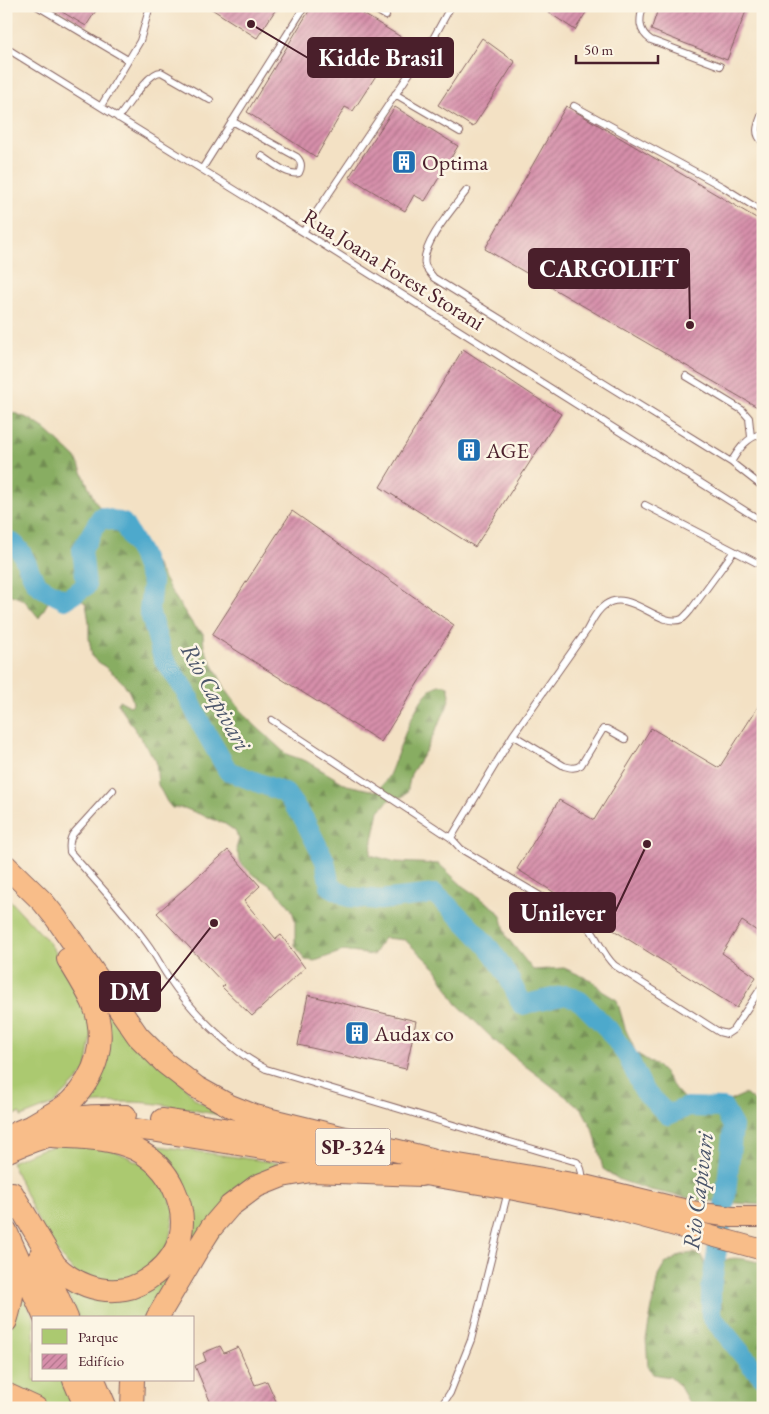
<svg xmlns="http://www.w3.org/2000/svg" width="769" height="1414" font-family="'EB Garamond',serif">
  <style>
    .green { fill: #abc970; stroke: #7a744e }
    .forest { fill: url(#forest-firs); stroke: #696646 }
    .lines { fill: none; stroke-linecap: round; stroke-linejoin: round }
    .river { stroke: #4ea9cc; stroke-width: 20 }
    .building { fill: url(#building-hatch) }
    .service-casing { stroke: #856361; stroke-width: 8 }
    .trunk-casing { stroke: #856361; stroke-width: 22 }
    .motorway-casing { stroke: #856361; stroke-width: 24 }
    .service { stroke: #fff; stroke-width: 6 }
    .trunk { stroke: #f8bd89; stroke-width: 20 }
    .motorway { stroke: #f8bd89; stroke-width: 22 }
    .labels { text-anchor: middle; stroke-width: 5; stroke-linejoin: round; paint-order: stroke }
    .shield { fill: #fcf5e5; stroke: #7f5f63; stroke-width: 1 }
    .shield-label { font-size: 21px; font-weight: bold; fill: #4a1f2b }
    .poi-label { font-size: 22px; fill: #4a1f2b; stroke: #fcf5e5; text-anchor: start }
    .street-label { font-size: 22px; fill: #4a1f2b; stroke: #fcf5e5 }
    .water-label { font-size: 24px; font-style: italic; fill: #4c566b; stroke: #fcf5e5 }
    .leader { fill: none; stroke: #4a1f2b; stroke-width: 2 }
    .callout-dot { fill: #4a1f2b; stroke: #fcf5e5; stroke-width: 2 }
    .callout { fill: #4a1f2b; stroke: #4a1f2b; stroke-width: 2 }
    .callout-label { font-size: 24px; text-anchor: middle; font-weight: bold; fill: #fff }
  </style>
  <defs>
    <pattern id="forest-firs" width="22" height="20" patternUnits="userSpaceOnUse" patternTransform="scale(1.25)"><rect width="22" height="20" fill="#88ad62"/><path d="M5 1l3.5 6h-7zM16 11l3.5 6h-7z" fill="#718c51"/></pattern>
    <pattern id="building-hatch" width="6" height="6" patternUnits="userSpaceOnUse" patternTransform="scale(1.25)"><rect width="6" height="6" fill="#d68faa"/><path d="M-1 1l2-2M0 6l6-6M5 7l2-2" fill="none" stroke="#b0748b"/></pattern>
  </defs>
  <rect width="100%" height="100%" fill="#fcf5e5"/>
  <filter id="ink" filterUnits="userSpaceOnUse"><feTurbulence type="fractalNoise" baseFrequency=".02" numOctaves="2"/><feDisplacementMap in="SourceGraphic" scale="10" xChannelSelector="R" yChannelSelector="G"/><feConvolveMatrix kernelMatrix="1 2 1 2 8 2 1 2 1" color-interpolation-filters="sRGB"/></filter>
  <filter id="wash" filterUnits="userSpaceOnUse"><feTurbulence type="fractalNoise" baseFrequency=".0096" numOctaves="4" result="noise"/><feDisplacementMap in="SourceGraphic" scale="20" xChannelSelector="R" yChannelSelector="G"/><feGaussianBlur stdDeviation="1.12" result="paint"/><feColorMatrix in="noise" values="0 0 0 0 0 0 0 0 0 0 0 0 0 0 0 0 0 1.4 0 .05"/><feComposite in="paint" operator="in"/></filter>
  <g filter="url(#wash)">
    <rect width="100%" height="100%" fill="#f3e1c4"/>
    <path class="green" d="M6,896L47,940L67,968L93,1028L86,1071L54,1104L21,1117L20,1113L6,1118Z
      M55,926L195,1099L222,1115C201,1112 179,1107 158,1104C129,1100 101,1103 73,1105L104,1041Z
      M138,1143L292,1165L269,1174L150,1318H79L59,1277L119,1298L187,1226Z
      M66,1144L107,1147L155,1170L175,1210L167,1251L125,1284L76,1274L47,1240L11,1162L42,1149Z
      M20,1289L34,1318V1380H62L75,1408H46L6,1388V1332Z"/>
    <path class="forest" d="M6,410L30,419L45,429L76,458L94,499L106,518L136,537L149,553L161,573L171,591L194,626L203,633L204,648L226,690L246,717L286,754L306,761L347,785L375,791C381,788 385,782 388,777C398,759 419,673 448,686L450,695L447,707L426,750L411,774L407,793L402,797L390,799L379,811L370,855L396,862L439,864L464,887L496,909L502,918L506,936L533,970L564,968L593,981L602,991L617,1000L625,1028L636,1053L657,1066L665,1074L675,1089L685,1100L698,1105L718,1106L745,1094L763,1108V1205L698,1200L650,1190L620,1180L603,1169L594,1132L582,1109L524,1065L494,1040L456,1003L436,969L405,940L384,938L373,955L343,951L315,961L305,960L295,945V920L291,908L274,888L251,873L241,863L236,849L239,839L235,831L225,824L184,808H172L167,802L158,785L156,761L118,704L119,700L130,706L133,704C130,682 108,670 92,657L89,638V622L86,604L72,592L51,597L39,618L24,600L6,593Z
      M693,1253L701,1256L704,1261L709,1285C711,1281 712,1275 715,1270C725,1251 746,1260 763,1263V1408H692L679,1385L670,1377L653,1374L648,1366L646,1339L658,1276L665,1264L681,1255Z"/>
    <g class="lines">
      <path class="river" d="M6,540C23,544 27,569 35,581C39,588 58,596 65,600L86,586L82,549L101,517L123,523L141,554L152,583L149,610L163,658L185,690L201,724L228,771L285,793L304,819L325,861L330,886L349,897L380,900L435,894C454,911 473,929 489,948C503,965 513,986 522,1005L566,995L580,1001L608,1029L628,1057L644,1091L668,1115L687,1107L723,1108L733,1126L726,1194L711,1288V1316L751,1365L763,1377"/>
    </g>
    <g id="blocks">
      <path class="building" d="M52,6H99L86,26Z
        M207,6H278L257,38Z
        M312,6H350L401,37L353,111L345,107L316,157L247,112Z
        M539,6H590L575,30Z
        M659,6H748L727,60L651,30Z
        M482,38L515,62L473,127L438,105Z
        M566,106L763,222V401L759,408L485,249Z
        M395,107L458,146L425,201L414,195L405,211L349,177Z
        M463,349L561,414L475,547L380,487Z
        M292,511L454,625L381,742L212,635Z
        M763,699V935L742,921L722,953L756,977L737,1008L517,869L559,800L594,820L651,728L719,768Z
        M228,850L260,886L244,901L276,939L281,935L305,968L252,1016L222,987L225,985L157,913Z
        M308,995L416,1021L406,1069L298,1045Z
        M220,1346L224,1353L238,1347L255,1385L267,1381L279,1408H213L195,1366L206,1361L203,1353Z"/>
    </g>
  </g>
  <g filter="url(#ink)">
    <use href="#blocks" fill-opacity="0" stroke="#856361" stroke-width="1"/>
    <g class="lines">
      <defs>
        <path id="service" d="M37,6L128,60
          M370,6L386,16
          M643,6C639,20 638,31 651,40L720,66
          M6,48L303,232L763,522
          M395,94L460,132
          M101,106L140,41L150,6
          M574,106L723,187L763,212
          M763,111C759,122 752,133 763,142
          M118,118C127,107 148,72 161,72L210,100
          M232,121L297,157C302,162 302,167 299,173C287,176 272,162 262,156
          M202,169L305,6
          M467,190C455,206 420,245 425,265C426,269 431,274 434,278L731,462L763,487
          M303,232L434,37L451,6
          M686,376L742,410L749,418L751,437
          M731,462C740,448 746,438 763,433
          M645,505L763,566
          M734,551L690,611C688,613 685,617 682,619C660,629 629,587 605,605C596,611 592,621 587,630L513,735L451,838L461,849L581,920C597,932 600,952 614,965L719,1032L727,1034L733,1030L763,985
          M272,720L451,838
          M513,735L564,766C571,768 575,769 581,765L603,729H607L625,739
          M113,790L73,834C69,840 69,845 70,852C97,883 126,913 149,946C156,956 162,968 169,978C191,1011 231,1051 266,1069L577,1162C582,1167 582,1174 583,1181
          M440,1408L450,1393L471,1340L508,1191"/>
        <path id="trunk" d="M162,1119L336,1145
          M6,1136C16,1132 25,1127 35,1124C65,1116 95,1114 126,1115
          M6,1153C41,1137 81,1125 120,1128C131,1128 141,1130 151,1131L362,1165
          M417,1157L584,1185L687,1210L710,1214L732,1217H763
          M406,1172L509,1189L613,1209L763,1250"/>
        <path id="motorway" d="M6,866L43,902L56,918L138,1036L165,1063L196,1087L230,1106L255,1116L431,1159
          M34,1124C45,1117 60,1111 70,1102C97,1075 108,1040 93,1003C86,988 77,974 68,959
          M12,1193L55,1265C73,1283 99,1294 125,1289C136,1287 146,1281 155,1274C183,1252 189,1221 174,1189C166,1171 153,1158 135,1149C110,1137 79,1138 52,1136
          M6,1231L45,1318
          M40,1257L67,1318
          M157,1318L196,1252L211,1228L230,1206L257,1186L282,1176L311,1171L421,1175
          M6,1321C13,1299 16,1278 9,1255
          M74,1380L86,1408
          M94,1380L106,1408
          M6,1394L36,1408
          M132,1408L133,1380"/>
      </defs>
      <use href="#service" class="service-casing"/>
      <use href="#trunk" class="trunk-casing"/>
      <use href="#motorway" class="motorway-casing"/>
      <use href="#service" class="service"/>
      <use href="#trunk" class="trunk"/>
      <use href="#motorway" class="motorway"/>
    </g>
  </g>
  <defs>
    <symbol id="building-square" viewBox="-11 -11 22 22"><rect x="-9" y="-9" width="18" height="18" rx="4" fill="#1f6fb2" stroke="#fcf5e5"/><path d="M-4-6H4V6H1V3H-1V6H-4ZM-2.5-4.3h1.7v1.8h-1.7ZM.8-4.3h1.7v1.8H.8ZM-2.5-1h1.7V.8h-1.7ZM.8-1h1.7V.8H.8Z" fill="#fff"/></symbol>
  </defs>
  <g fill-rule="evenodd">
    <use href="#building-square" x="390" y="148" width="28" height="28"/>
    <use href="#building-square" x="455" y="436" width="28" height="28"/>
    <use href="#building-square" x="343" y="1019" width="28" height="28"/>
  </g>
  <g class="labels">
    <rect class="shield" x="315.5" y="1128.5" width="75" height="37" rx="4"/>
    <g class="shield-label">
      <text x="353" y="1154">SP-324</text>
    </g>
    <g class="poi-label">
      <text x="422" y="170">Optima</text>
      <text x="486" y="458">AGE</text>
      <text x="374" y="1041">Audax co</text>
    </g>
    <g class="street-label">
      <text transform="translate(394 269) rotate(32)" y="8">Rua Joana Forest Storani</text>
    </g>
    <g class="water-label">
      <text transform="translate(216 697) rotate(61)" y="8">Rio Capivari</text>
      <text transform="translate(698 1191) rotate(-83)" y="8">Rio Capivari</text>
    </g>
  </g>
  <path class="leader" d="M251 24L308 58M690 325L689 268M647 844L615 912M214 923L160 992"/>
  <g class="callout-dot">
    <circle cx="251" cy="24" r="5"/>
    <circle cx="690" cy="325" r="5"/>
    <circle cx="647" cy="844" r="5"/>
    <circle cx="214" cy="923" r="5"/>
  </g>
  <g class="callout">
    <rect x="308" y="38" width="145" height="39" rx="5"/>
    <rect x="529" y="249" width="160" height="39" rx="5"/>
    <rect x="510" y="893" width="105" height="39" rx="5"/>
    <rect x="100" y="972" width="60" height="39" rx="5"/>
  </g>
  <g class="callout-label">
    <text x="381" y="66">Kidde Brasil</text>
    <text x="609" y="277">CARGOLIFT</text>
    <text x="563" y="921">Unilever</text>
    <text x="130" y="1000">DM</text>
  </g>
  <rect width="769" height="1414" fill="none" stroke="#fcf5e5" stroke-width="25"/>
  <rect x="32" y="1316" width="162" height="65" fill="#fcf5e5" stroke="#b59f9b"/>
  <rect x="42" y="1329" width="25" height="15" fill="#abc970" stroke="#b59f9b"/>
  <text x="78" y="1342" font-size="15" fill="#4a1f2b">Parque</text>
  <rect x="42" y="1354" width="25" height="15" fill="url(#building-hatch)" stroke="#b59f9b"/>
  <text x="78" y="1366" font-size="15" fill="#4a1f2b">Edifício</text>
  <path d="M576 55v8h82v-8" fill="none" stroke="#4a1f2b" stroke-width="2.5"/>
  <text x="584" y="55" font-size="15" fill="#4a1f2b" stroke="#fcf5e5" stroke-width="4" paint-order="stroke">50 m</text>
</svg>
